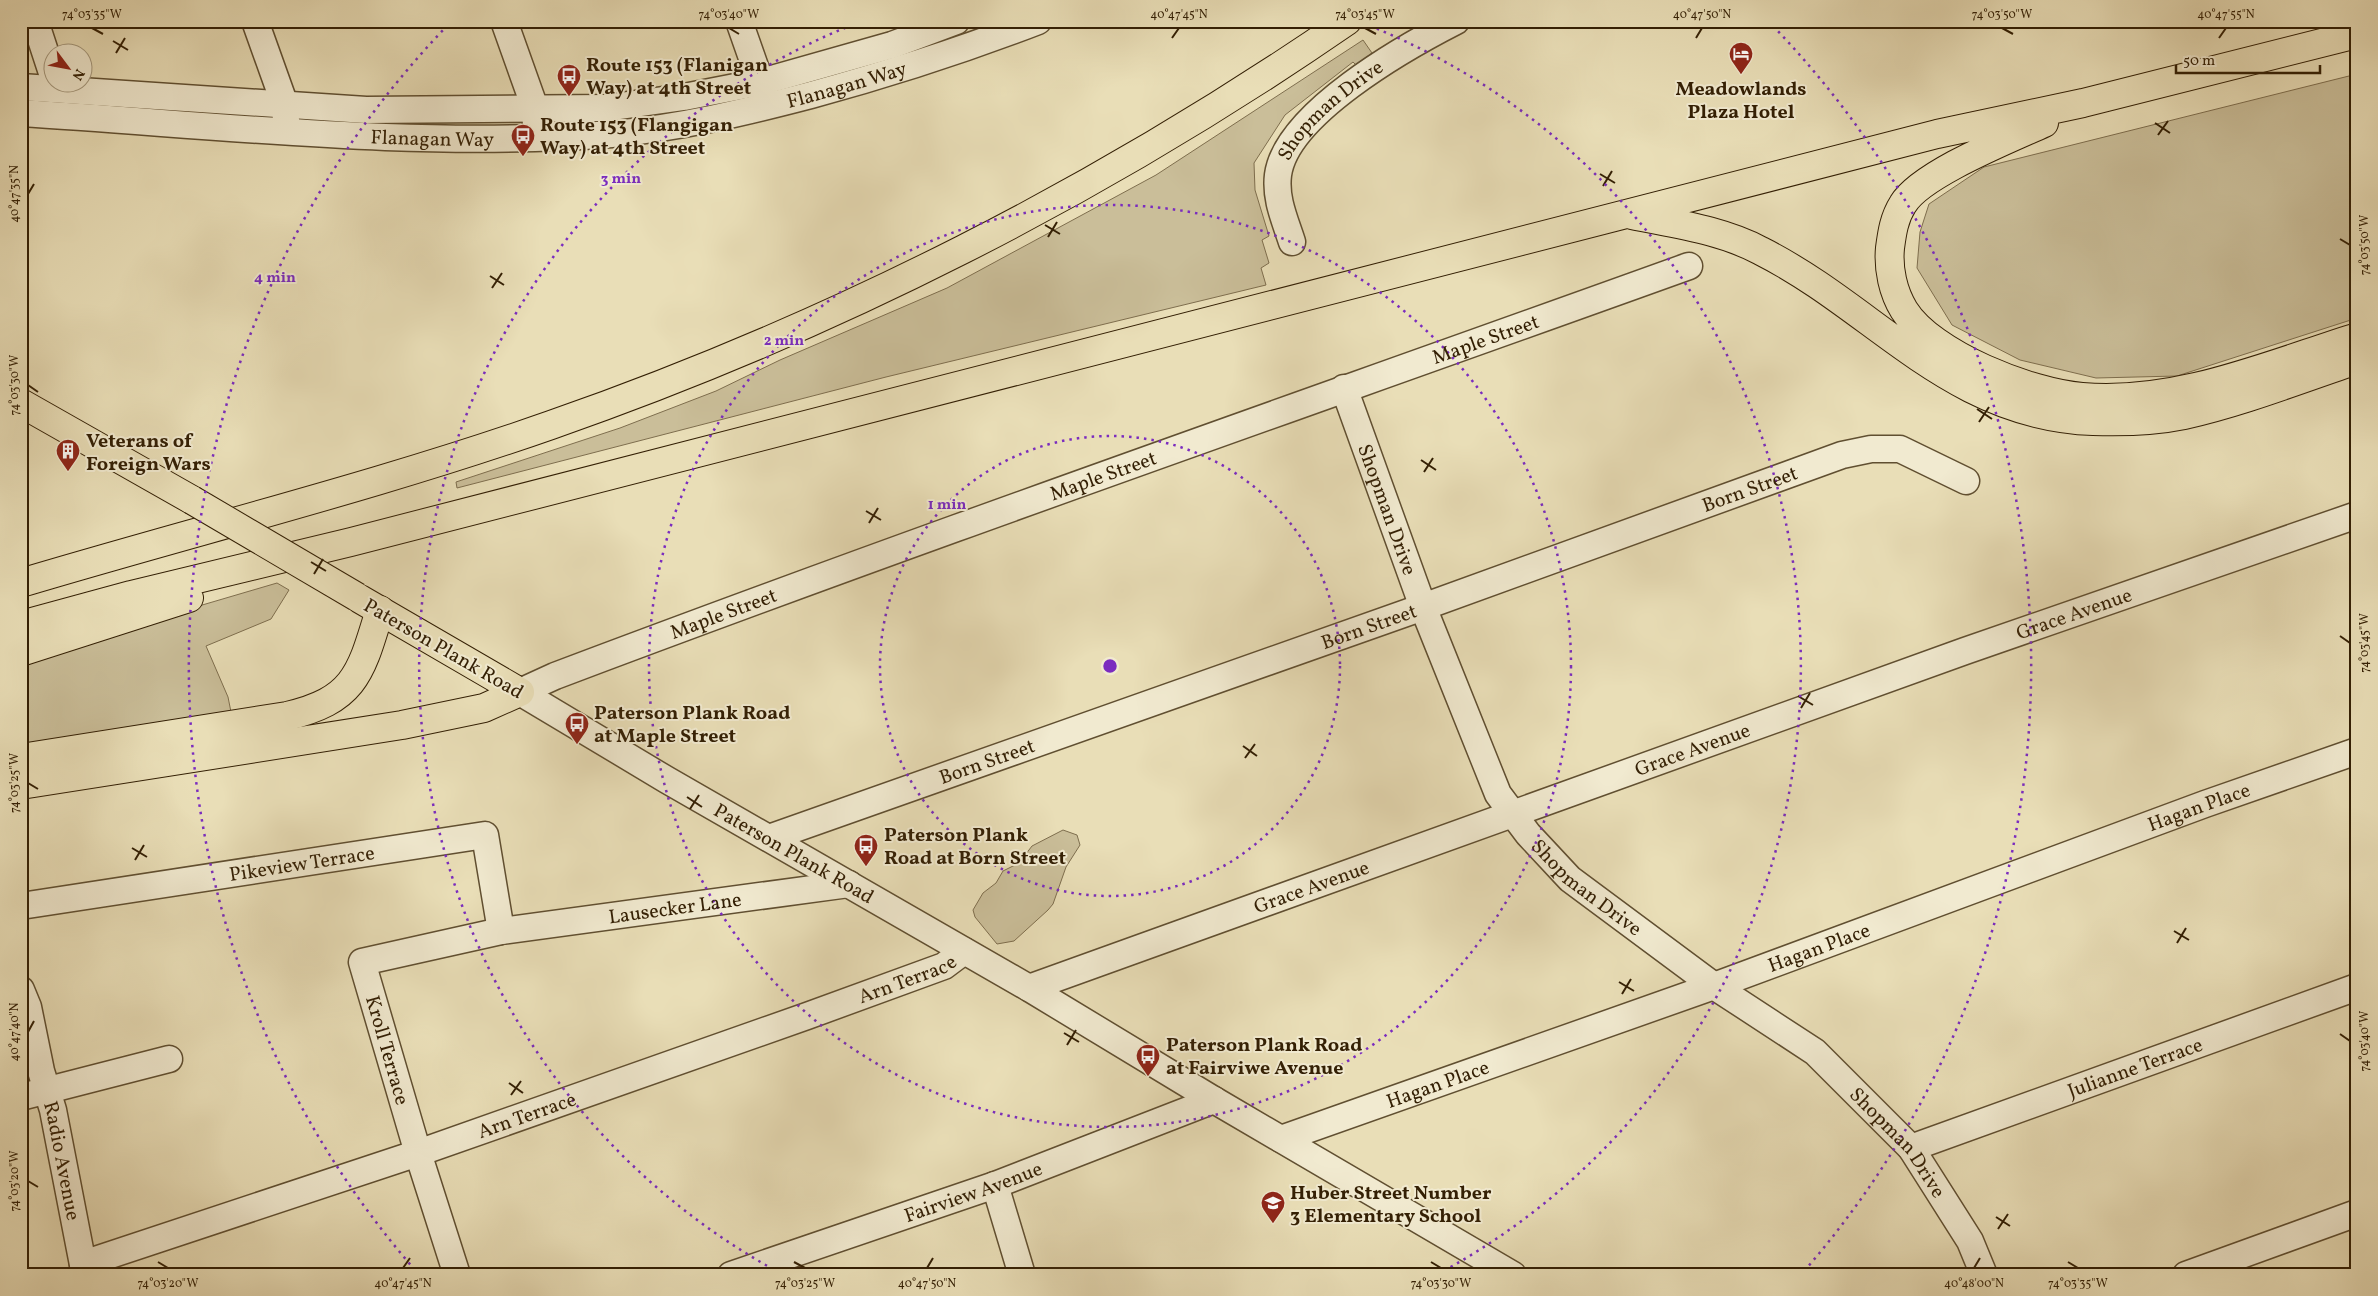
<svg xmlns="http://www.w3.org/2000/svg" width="2378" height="1296" font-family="Vollkorn,serif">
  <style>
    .green { fill: #cabe99; stroke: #7e6e4e }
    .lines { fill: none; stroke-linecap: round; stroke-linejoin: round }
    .minor-casing { stroke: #604f31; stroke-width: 29 }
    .major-casing { stroke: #331f04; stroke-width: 30 }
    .highway-casing { stroke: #331f04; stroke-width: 30 }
    .minor { stroke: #f1ead0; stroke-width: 26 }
    .major { stroke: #e9deb7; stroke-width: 28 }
    .highway { stroke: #e9deb7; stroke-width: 28 }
    .major-bridge-casing { stroke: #331f04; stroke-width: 30; stroke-linecap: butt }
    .major-bridge { stroke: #e9deb7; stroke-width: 28 }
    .ticks { fill: none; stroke: #331f04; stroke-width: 2 }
    .ring { fill: none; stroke: #7b2cbf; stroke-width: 2.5; stroke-dasharray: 2.5 5 }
    .labels { text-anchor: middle; stroke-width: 4; stroke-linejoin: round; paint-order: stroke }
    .poi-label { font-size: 20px; font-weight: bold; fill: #331f04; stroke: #f1ead0; text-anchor: start }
    .street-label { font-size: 20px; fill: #331f04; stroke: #f1ead0 }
    .centre { fill: #7b2cbf; stroke: #f1ead0; stroke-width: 2.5 }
    .ring-label { font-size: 15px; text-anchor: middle; font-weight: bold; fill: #7b2cbf; stroke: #f1ead0; stroke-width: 4; stroke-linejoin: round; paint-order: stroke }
    .neatline { fill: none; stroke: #331f04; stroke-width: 2 }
    .ticks-label { font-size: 12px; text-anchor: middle; fill: #331f04 }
  </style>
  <rect width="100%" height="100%" fill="#e9deb7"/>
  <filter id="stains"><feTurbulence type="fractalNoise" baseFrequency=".004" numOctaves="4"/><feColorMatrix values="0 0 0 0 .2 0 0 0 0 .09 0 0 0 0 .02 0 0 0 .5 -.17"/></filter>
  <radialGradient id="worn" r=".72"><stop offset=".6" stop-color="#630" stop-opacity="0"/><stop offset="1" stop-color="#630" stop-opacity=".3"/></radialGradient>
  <path class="green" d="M1363,40L1372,53L1356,65L1353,62L1285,115L1254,163L1255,190L1269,236L1262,240L1269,263L1261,268L1266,285L886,377L457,488L456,482L620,428L716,391L780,360L947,288L1156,175Z
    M2357,74V318L2177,376L2096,378L2020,360L1952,325L1917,268L1920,232L1929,204L1984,167Z
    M277,583L289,590L271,619L206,646L228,697L231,712L21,745V660L63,646Z
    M1063,830L1077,835L1080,845L1066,867L1053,904L1048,910L1014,941L997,944L975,917L973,910L983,893L996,883L1003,871L1019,863L1032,846Z"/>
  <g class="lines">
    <defs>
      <g id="minor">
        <path d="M35,21L52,73"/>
        <path d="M255,21L285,105L286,120"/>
        <path d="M504,21L535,108L536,125"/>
        <path d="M739,21L766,98"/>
        <path d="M21,87L366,110L606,108L684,97L761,82L892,45L956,21"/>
        <path id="s1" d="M21,113C217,125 416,149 612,134C679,128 746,112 811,95C888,74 963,50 1038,21"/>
        <path id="s2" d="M1292,242C1285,220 1275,199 1278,175C1286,114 1405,47 1456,21"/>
        <path id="s3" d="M1344,388L1423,607L1498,794L1528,834L1570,879L1714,986L1815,1052L1911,1148L1970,1241L1984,1275"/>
        <path id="s4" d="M520,692L555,676C931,534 1311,402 1689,266"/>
        <path id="s5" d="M520,692L667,780L1029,988L1214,1100L1513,1275"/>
        <path id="s6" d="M769,838L1423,607L1842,455L1871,449H1900L1966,481"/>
        <path id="s7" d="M21,906L485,835L501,931"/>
        <path id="s8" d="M1029,988L1965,651L2357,515"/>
        <path id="s9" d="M21,990L28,1007L41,1071L53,1110L85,1275"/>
        <path d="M21,1097L169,1059"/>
        <path id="s10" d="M1281,1139L1714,986L2205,804L2357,751"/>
        <path id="s11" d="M1911,1148L2357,987"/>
        <path d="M995,1185L1022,1275"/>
        <path id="s12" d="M83,1264L418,1153L807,1016L944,966L964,951"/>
        <path id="s13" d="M457,1275L418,1153L362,962L501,931L849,884"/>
        <path id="s14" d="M731,1275L995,1185L1214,1100"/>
        <path d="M2186,1275L2357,1213"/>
      </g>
      <path id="major" d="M21,403L192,500
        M360,599L520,692
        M21,785L402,725L484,708L520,692"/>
      <path id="highway" d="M2044,123C2009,139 1921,174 1903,204C1894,218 1892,233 1890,248C1888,269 1893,292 1904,310C1932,355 2031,393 2082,397C2177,405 2268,365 2357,337
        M1632,215C1675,224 1722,230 1761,251C1876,309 1951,416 2093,421C2122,422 2155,421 2184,415C2242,402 2300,379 2357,360
        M21,583C198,530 377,486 551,425C832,327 1102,190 1347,21
        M21,625L131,595L351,542L1937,134L2083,103L2357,34
        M21,652L189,598
        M21,758L287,716C356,700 361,672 380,610"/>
    </defs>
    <use href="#minor" class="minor-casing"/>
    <use href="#major" class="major-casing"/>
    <use href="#highway" class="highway-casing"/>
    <use href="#minor" class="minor"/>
    <use href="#major" class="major"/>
    <use href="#highway" class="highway"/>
    <defs>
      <path id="major-bridge" d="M192,500L357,597"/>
    </defs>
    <use href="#major-bridge" class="major-bridge-casing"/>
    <use href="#major-bridge" class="major-bridge"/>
  </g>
  <path class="ticks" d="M92,28L103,34M729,28L739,34M1365,28L1376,34M2002,28L2013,34M1172,38L1179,28M1696,38L1702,28M2219,38L2226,28M113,41L128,50M116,53L125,38M2155,123L2170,133M2158,135L2168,121M1600,174L1615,183M1603,186L1612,171M28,194L34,184M1045,225L1060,234M1048,237L1057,222M2340,239L2350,245M490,276L504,285M492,288L502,273M28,385L38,392M1977,409L1992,419M1979,422L1989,407M1421,460L1436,470M1424,472L1433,458M866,511L881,520M869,523L878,508M311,562L326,571M314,574L323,559M2340,636L2350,643M1798,696L1813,705M1801,708L1810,693M1243,746L1257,756M1245,758L1255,744M28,783L38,789M687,797L702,807M690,809L699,795M132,848L147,857M135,860L144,845M2174,931L2189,940M2177,943L2186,928M1619,982L1634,991M1622,994L1631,979M28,1032L34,1021M1064,1033L1079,1042M2340,1034L2350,1041M1067,1045L1076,1030M509,1083L523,1093M511,1095L521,1081M28,1181L38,1187M1996,1217L2010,1226M1998,1229L2008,1214M158,1262L168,1268M794,1262L805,1268M1431,1262L1441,1268M2068,1262L2078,1268M403,1268L410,1258M927,1268L933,1258M1974,1268L1980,1258"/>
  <g class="ring">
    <circle cx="1110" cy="666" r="230"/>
    <circle cx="1110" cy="666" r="461"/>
    <path d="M780 1273A691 691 0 0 1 857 23M1363 23A691 691 0 0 1 1440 1273"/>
    <path d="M415 1270A921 921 0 0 1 447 26M1773 26A921 921 0 0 1 1805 1270"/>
  </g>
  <defs>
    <symbol id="hotel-pin" viewBox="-11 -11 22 30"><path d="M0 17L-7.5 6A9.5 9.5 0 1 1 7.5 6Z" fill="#8f2418" stroke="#f1ead0"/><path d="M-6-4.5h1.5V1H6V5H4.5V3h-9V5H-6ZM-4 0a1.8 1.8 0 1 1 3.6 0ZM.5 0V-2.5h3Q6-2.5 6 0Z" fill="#fff"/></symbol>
    <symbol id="bus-pin" viewBox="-11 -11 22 30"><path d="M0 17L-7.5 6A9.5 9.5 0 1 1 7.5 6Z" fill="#8f2418" stroke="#f1ead0"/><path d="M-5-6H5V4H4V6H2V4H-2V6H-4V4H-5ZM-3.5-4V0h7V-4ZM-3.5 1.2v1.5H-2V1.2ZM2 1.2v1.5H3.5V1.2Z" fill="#fff"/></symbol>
    <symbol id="building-pin" viewBox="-11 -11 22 30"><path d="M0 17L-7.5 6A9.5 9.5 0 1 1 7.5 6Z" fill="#8f2418" stroke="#f1ead0"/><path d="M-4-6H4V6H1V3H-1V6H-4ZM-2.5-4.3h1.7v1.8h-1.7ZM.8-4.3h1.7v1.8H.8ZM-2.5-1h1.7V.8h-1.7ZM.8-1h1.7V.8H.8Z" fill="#fff"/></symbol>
    <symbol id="school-pin" viewBox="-11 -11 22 30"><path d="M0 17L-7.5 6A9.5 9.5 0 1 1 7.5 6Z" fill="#8f2418" stroke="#f1ead0"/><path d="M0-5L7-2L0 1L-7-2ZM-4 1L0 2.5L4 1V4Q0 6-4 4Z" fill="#fff"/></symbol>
  </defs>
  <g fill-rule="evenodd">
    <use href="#hotel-pin" x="1727" y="40" width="28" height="38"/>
    <use href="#bus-pin" x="555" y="62" width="28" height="38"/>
    <use href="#bus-pin" x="509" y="122" width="28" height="38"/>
    <use href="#building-pin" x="54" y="437" width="28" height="38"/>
    <use href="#bus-pin" x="563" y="710" width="28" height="38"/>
    <use href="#bus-pin" x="852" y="832" width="28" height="38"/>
    <use href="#bus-pin" x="1134" y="1042" width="28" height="38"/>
    <use href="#school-pin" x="1259" y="1189" width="28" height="38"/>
  </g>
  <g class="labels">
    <g class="poi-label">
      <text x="586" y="71">Route 153 (Flanigan<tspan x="586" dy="23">Way) at 4th Street</tspan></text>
      <text x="1741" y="95" text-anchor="middle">Meadowlands<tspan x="1741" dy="23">Plaza Hotel</tspan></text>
      <text x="540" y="131">Route 153 (Flangigan<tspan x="540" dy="23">Way) at 4th Street</tspan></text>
      <text x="86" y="447">Veterans of<tspan x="86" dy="23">Foreign Wars</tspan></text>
      <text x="594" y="719">Paterson Plank Road<tspan x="594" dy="23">at Maple Street</tspan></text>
      <text x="884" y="841">Paterson Plank<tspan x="884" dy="23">Road at Born Street</tspan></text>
      <text x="1166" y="1051">Paterson Plank Road<tspan x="1166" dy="23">at Fairviwe Avenue</tspan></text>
      <text x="1290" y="1199">Huber Street Number<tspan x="1290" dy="23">3 Elementary School</tspan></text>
    </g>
    <g class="street-label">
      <text dy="7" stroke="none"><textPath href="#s1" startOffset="832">Flanagan Way</textPath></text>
      <text dy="7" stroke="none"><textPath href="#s2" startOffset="155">Shopman Drive</textPath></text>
      <text dy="7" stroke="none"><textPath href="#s1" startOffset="412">Flanagan Way</textPath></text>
      <text dy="7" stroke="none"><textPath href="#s4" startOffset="1028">Maple Street</textPath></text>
      <text dy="7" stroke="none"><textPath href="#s4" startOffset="622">Maple Street</textPath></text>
      <text dy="7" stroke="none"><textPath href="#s6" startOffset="1041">Born Street</textPath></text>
      <text dy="7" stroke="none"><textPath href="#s3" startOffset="129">Shopman Drive</textPath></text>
      <text dy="7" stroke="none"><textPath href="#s8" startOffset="1110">Grace Avenue</textPath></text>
      <text dy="7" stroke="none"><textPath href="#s4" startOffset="218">Maple Street</textPath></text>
      <text dy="7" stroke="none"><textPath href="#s6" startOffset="636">Born Street</textPath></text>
      <text transform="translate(444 648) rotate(30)" y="7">Paterson Plank Road</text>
      <text dy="7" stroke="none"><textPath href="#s8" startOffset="705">Grace Avenue</textPath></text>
      <text dy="7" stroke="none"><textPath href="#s6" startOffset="231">Born Street</textPath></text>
      <text dy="7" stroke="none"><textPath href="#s10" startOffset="976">Hagan Place</textPath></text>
      <text dy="7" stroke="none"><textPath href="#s5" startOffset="318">Paterson Plank Road</textPath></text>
      <text dy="7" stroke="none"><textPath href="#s7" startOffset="284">Pikeview Terrace</textPath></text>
      <text dy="7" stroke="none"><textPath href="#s8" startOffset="300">Grace Avenue</textPath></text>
      <text dy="7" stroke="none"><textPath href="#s3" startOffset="564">Shopman Drive</textPath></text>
      <text dy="7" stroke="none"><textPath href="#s13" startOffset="645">Lausecker Lane</textPath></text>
      <text dy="7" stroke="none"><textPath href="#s10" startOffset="571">Hagan Place</textPath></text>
      <text dy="7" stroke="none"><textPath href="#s12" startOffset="872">Arn Terrace</textPath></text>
      <text transform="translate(388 1050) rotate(74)" y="7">Kroll Terrace</text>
      <text dy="7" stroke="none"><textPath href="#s11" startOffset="238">Julianne Terrace</textPath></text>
      <text dy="7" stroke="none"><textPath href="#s10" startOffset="166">Hagan Place</textPath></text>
      <text dy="7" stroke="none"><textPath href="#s12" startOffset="468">Arn Terrace</textPath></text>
      <text dy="7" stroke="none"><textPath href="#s3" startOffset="969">Shopman Drive</textPath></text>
      <text dy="7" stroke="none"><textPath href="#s9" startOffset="176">Radio Avenue</textPath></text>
      <text dy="7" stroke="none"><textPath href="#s14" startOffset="256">Fairview Avenue</textPath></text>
    </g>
  </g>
  <circle cx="1110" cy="666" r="8" class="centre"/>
  <g class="ring-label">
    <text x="621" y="183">3 min</text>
    <text x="275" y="282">4 min</text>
    <text x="784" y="345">2 min</text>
    <text x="947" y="509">1 min</text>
  </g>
  <rect width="2378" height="1296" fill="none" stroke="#e9deb7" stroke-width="55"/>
  <g transform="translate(68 68) rotate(122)"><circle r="24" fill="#f1ead0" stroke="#a5997e"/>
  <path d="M0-4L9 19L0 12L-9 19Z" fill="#8f2418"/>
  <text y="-8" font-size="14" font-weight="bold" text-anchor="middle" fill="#331f04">N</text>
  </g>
  <path d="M2176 65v8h144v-8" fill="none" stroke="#331f04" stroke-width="2.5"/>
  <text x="2183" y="65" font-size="15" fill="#331f04" stroke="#f1ead0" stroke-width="4" paint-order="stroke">50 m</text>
  <rect x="28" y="28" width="2322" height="1240" class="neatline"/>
  <g class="ticks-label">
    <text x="92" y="18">74°03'35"W</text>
    <text x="729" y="18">74°03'40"W</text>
    <text x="1179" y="18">40°47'45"N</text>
    <text x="1365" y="18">74°03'45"W</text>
    <text x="1702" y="18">40°47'50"N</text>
    <text x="2002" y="18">74°03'50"W</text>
    <text x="2226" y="18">40°47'55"N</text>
    <text transform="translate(14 194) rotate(-90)" y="4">40°47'35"N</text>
    <text transform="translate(2364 245) rotate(-90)" y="4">74°03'50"W</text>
    <text transform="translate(14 385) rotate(-90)" y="4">74°03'30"W</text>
    <text transform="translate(2364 643) rotate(-90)" y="4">74°03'45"W</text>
    <text transform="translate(14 783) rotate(-90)" y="4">74°03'25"W</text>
    <text transform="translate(14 1032) rotate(-90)" y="4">40°47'40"N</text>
    <text transform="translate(2364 1041) rotate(-90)" y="4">74°03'40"W</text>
    <text transform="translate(14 1181) rotate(-90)" y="4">74°03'20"W</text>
    <text x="168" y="1287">74°03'20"W</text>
    <text x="403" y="1287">40°47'45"N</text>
    <text x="805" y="1287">74°03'25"W</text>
    <text x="927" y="1287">40°47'50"N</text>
    <text x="1441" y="1287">74°03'30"W</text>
    <text x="1974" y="1287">40°48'00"N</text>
    <text x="2078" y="1287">74°03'35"W</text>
  </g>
  <rect width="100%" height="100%" filter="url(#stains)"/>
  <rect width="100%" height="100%" fill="url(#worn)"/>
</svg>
